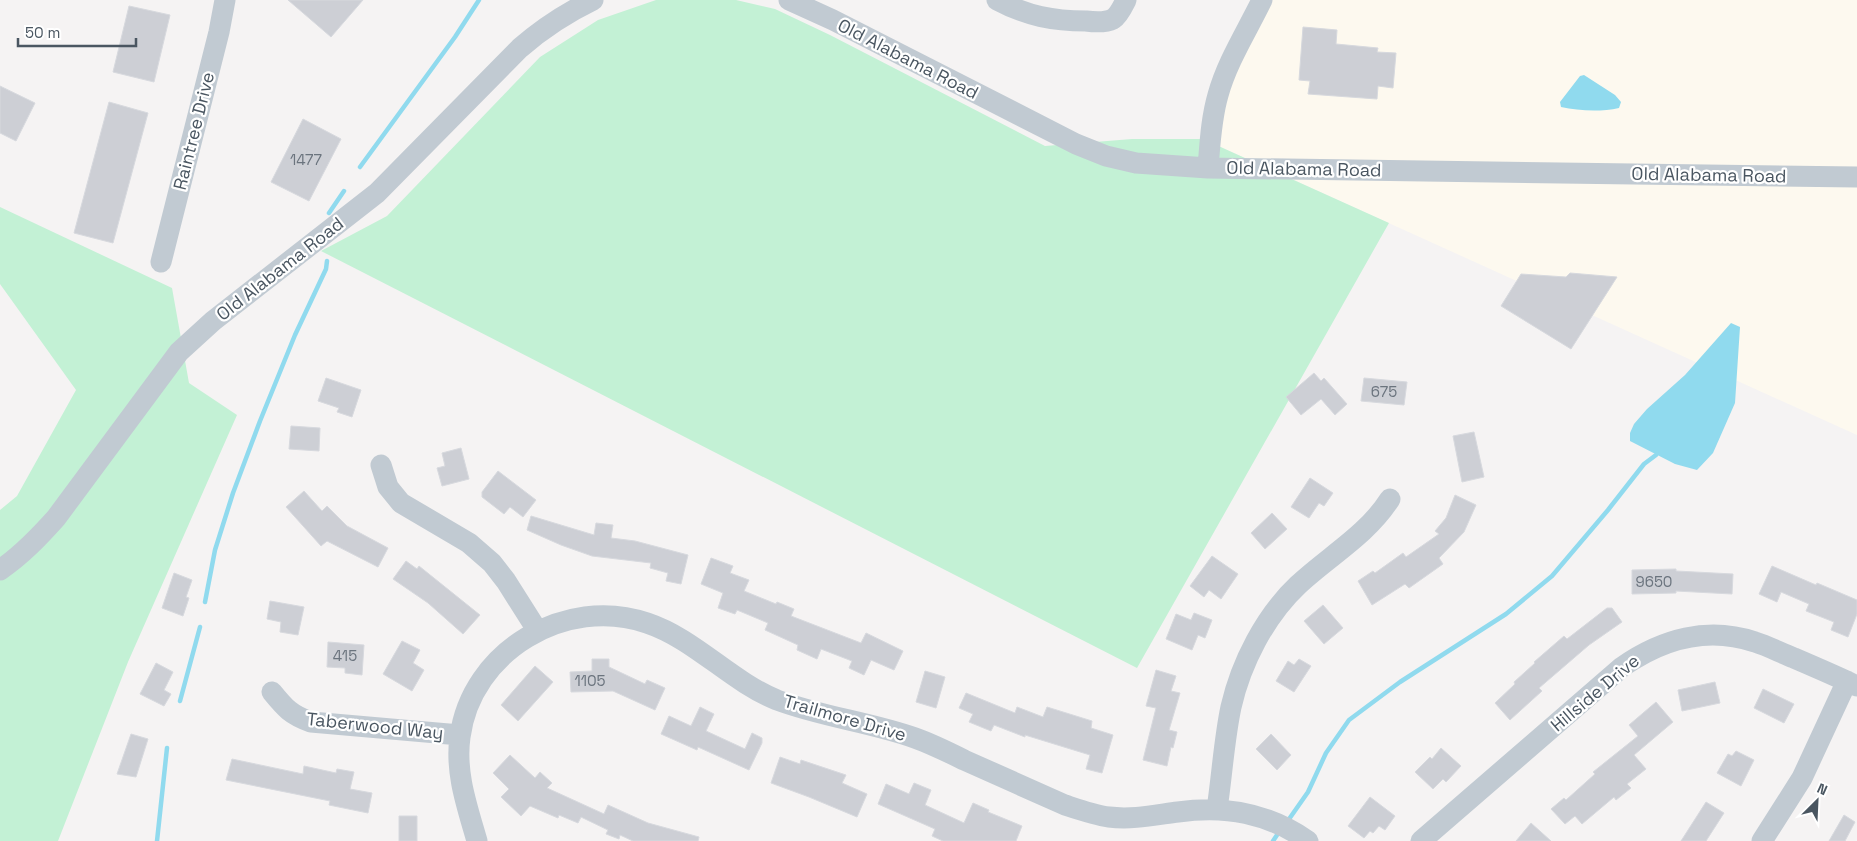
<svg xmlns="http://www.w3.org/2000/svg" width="1857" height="841" font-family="'Space Grotesk',sans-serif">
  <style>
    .commercial { fill: #fdf9ef }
    .green { fill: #c3f1d5 }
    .water { fill: #90daee }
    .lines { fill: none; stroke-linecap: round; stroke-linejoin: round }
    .stream { stroke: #90daee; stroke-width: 4.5 }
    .building { fill: #cdcfd5; stroke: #d7d9de }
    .minor { stroke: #c1cad2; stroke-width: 21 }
    .labels { text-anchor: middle; stroke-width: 4.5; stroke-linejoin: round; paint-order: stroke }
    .number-label { font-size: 15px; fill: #6b747e }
    .street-label { font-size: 18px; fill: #4a5661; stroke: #fff }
  </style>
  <rect width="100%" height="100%" fill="#f5f3f3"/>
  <path class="commercial" d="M1271,0H1857V435L1203,139Z"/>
  <path class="green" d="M656,0H736L775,9L830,35L1045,146L1132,139H1203L1389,223L1137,668L321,251L387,216L540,57L598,20Z
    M0,207L172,288L189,383L237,415L128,662L58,841H0V510L17,496L76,390L0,284Z"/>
  <path class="water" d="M1584,75L1615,95L1621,102L1619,108C1601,112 1579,111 1561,107L1560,102L1580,76Z
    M1731,323L1740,327L1735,403L1713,453L1697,470L1675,464L1630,441V433L1634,424L1647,409L1685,375Z"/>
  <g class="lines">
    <path class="stream" d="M360,167L455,37L479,0
      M329,213L344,191
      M205,602L215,550L233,493L260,421L295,335L326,269L327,261
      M180,701L200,627
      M1287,822L1308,792L1326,753L1349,720L1400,682L1506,614L1552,576L1608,510L1644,464L1656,455
      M157,841L167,748
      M1273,841L1279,832"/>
  </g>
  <path class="building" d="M288,0H363L331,37Z
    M129,6L170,15L154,82L113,72Z
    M1303,27L1337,30L1336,44L1378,48L1377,52L1396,53L1393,88L1378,86L1377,99L1308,94L1310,81L1299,80Z
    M0,86L35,103L16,141L0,133Z
    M109,102L148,113L113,243L74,233Z
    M303,119L341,139L309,201L271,182Z
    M1570,273L1617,277L1571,349L1501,306L1521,274L1566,277Z
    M1314,373L1321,381L1324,378L1347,404L1335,415L1321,399L1301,415L1286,397Z
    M326,378L361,390L352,417L337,412L339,408L318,401Z
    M1364,378L1407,382L1404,405L1361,401Z
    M291,426L320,428L319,451L289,449Z
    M1474,432L1484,477L1462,482L1453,436Z
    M461,448L469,479L442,486L437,468L445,466L442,453Z
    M498,471L536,500L523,517L510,507L504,514L482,497V492Z
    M1310,478L1333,493L1324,506L1319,503L1309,518L1291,507Z
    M304,491L322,511L327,506L347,526L388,548L378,567L327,541L321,546L286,507Z
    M1455,495L1476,505L1464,532L1439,558L1443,564L1409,588L1405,584L1372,605L1358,581L1373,571L1375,573L1403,553L1406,557L1439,534L1435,531L1446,518Z
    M1272,513L1287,529L1265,549L1251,533Z
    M531,516L594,535L596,523L613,525L611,538L635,541L688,555L681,584L666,581L668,573L650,568L651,563L592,556L561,545L527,530Z
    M1212,556L1238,574L1221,599L1209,590L1204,597L1190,586Z
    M711,558L733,566L730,573L749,580L744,591L776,604L777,602L794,609L791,616L861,643L866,633L903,651L894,670L871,660L864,675L849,668L852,661L821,649L817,659L797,650L798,645L765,630L768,623L737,610L735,614L718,608L723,593L701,584Z
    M406,561L417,569L419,566L480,615L463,634L428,603L393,579Z
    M1772,566L1816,585L1817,583L1857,600V614L1848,637L1831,630L1834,622L1806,611L1809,604L1781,592L1777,602L1759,594Z
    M1676,569V571L1733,574L1732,594L1676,591V593L1632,594V570Z
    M174,573L192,580L186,597L189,598L183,616L162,608Z
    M270,601L304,607L298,635L280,632L281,622L267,619Z
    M1323,605L1343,628L1324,644L1304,621Z
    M1607,608H1612L1622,622L1589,645L1539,688L1542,691L1510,720L1495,703L1515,684L1514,682L1535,663L1534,662L1564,636L1567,639Z
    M1194,613L1212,620L1205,638L1198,635L1192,650L1166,639L1176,614L1191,620Z
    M402,641L420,650L413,663L424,670L412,691L383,674Z
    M328,642L364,645L362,675L345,673V668L327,667Z
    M592,659H609V667L645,684L647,680L665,688L655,710L613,691L571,692L570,672L592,671Z
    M1299,659L1311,666L1294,692L1276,681L1288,661L1294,665Z
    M156,663L173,672L164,690L171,694L164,706L140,694Z
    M535,666L553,682L518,721L501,705Z
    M1156,670L1176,676L1171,691L1180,693L1169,730L1177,732L1173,748L1171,747L1167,766L1143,760L1156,708L1146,706Z
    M925,671L945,677L936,708L916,702Z
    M1715,682L1720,703L1682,711L1678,690Z
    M1763,689L1794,704L1784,723L1754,708Z
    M966,693L1015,713L1017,707L1043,717L1047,707L1092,721L1091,728L1113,735L1102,773L1086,769L1090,755L1025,735V737L994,725L991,731L969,722L973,714L959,708Z
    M1656,702L1673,722L1634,755L1646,769L1627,784L1631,788L1616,800L1614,797L1582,824L1575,816L1565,824L1551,809L1564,798L1566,800L1595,774L1593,772L1638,736L1629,725Z
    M700,707L714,714L706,731L745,749L752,733L762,738V743L749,770L698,747L697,750L661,734L669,716L691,726Z
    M131,734L148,739L136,777L117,774Z
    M1271,734L1291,755L1277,770L1256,749Z
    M1441,748L1461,766L1446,782L1443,779L1433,789L1415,772L1430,757L1432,759Z
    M1736,751L1754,760L1741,786L1717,773L1728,754L1732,756Z
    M510,755L535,778L540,772L552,783L547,788L604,814L608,805L648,823L699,837L698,841H633L620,835L619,839L606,834L608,830L581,817L578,823L559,815L558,818L530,806L521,816L501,797L509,789L493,773Z
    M780,757L800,764L801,760L846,775L842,783L867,794L857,817L809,797L771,783Z
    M232,759L303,774L304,766L336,773L337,769L354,772L350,789L372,793L368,813L329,805L330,801L226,780Z
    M914,783L931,790L925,805L964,823L973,803L989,810L988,812L1022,826L1016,841H943L932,836L935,829L878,804L886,784L909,794Z
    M1370,797L1395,816L1385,830L1379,826L1373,833L1370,831L1364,838L1348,826Z
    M1706,802L1724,813L1706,841H1681Z
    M1844,815L1855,822L1845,841H1829Z
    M399,816H417V841H399Z
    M1531,823L1551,841H1516Z"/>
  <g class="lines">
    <path class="minor" d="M789,0L833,20L1076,144L1106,156L1136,163L1208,168L1857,177
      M997,0C1027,16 1053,21 1086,21C1094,22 1105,23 1113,19C1119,15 1123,6 1126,0
      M1208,168C1210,144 1211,119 1218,95C1227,62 1247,31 1262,0
      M161,262L219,32L225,0
      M381,465L388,487L401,503L469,543L492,563L506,581L537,630
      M0,570C22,555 39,537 56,518L179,352L213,321L377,193L520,48C543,28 566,13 593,0
      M272,692C285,708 291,715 311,722L460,735
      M1217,809C1222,776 1224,740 1231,707C1241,663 1265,616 1298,585C1329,556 1367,535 1390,499
      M477,841C467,806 455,773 460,737C471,651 566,595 647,623C695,639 730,681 777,700C822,717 870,722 915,738C932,744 948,752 964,760C998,775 1031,790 1065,805C1080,810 1094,815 1109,817C1132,820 1155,815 1178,812C1226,805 1268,813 1308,841
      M1421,841L1622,667C1662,639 1708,626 1755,642C1768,646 1781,653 1794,658C1815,667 1836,676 1857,686
      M1762,841L1802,778L1847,681"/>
  </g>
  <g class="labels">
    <g class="number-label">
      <text x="306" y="165">1477</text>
      <text x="1384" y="397">675</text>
      <text x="1654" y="587">9650</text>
      <text x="345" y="661">415</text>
      <text x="590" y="686">1105</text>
    </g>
    <g class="street-label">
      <text transform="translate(908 59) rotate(27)" y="6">Old Alabama Road</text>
      <text transform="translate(194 131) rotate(-76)" y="6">Raintree Drive</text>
      <text transform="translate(1304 169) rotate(1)" y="6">Old Alabama Road</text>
      <text transform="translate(1709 175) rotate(1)" y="6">Old Alabama Road</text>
      <text transform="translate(280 269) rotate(-38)" y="6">Old Alabama Road</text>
      <text transform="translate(1595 693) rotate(-40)" y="6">Hillside Drive</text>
      <text transform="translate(845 718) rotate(16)" y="6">Trailmore Drive</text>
      <text transform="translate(375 726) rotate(6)" y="6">Taberwood Way</text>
    </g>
  </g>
  <g transform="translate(1817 801) rotate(24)" stroke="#ffffff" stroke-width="4" paint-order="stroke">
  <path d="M0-4L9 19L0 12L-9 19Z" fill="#4a5661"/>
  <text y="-8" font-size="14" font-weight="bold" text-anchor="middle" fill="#4a5661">N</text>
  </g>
  <path d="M18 38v8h118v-8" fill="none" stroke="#4a5661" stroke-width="2.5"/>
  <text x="25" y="38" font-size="15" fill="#4a5661" stroke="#ffffff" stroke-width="4" paint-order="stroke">50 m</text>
</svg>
